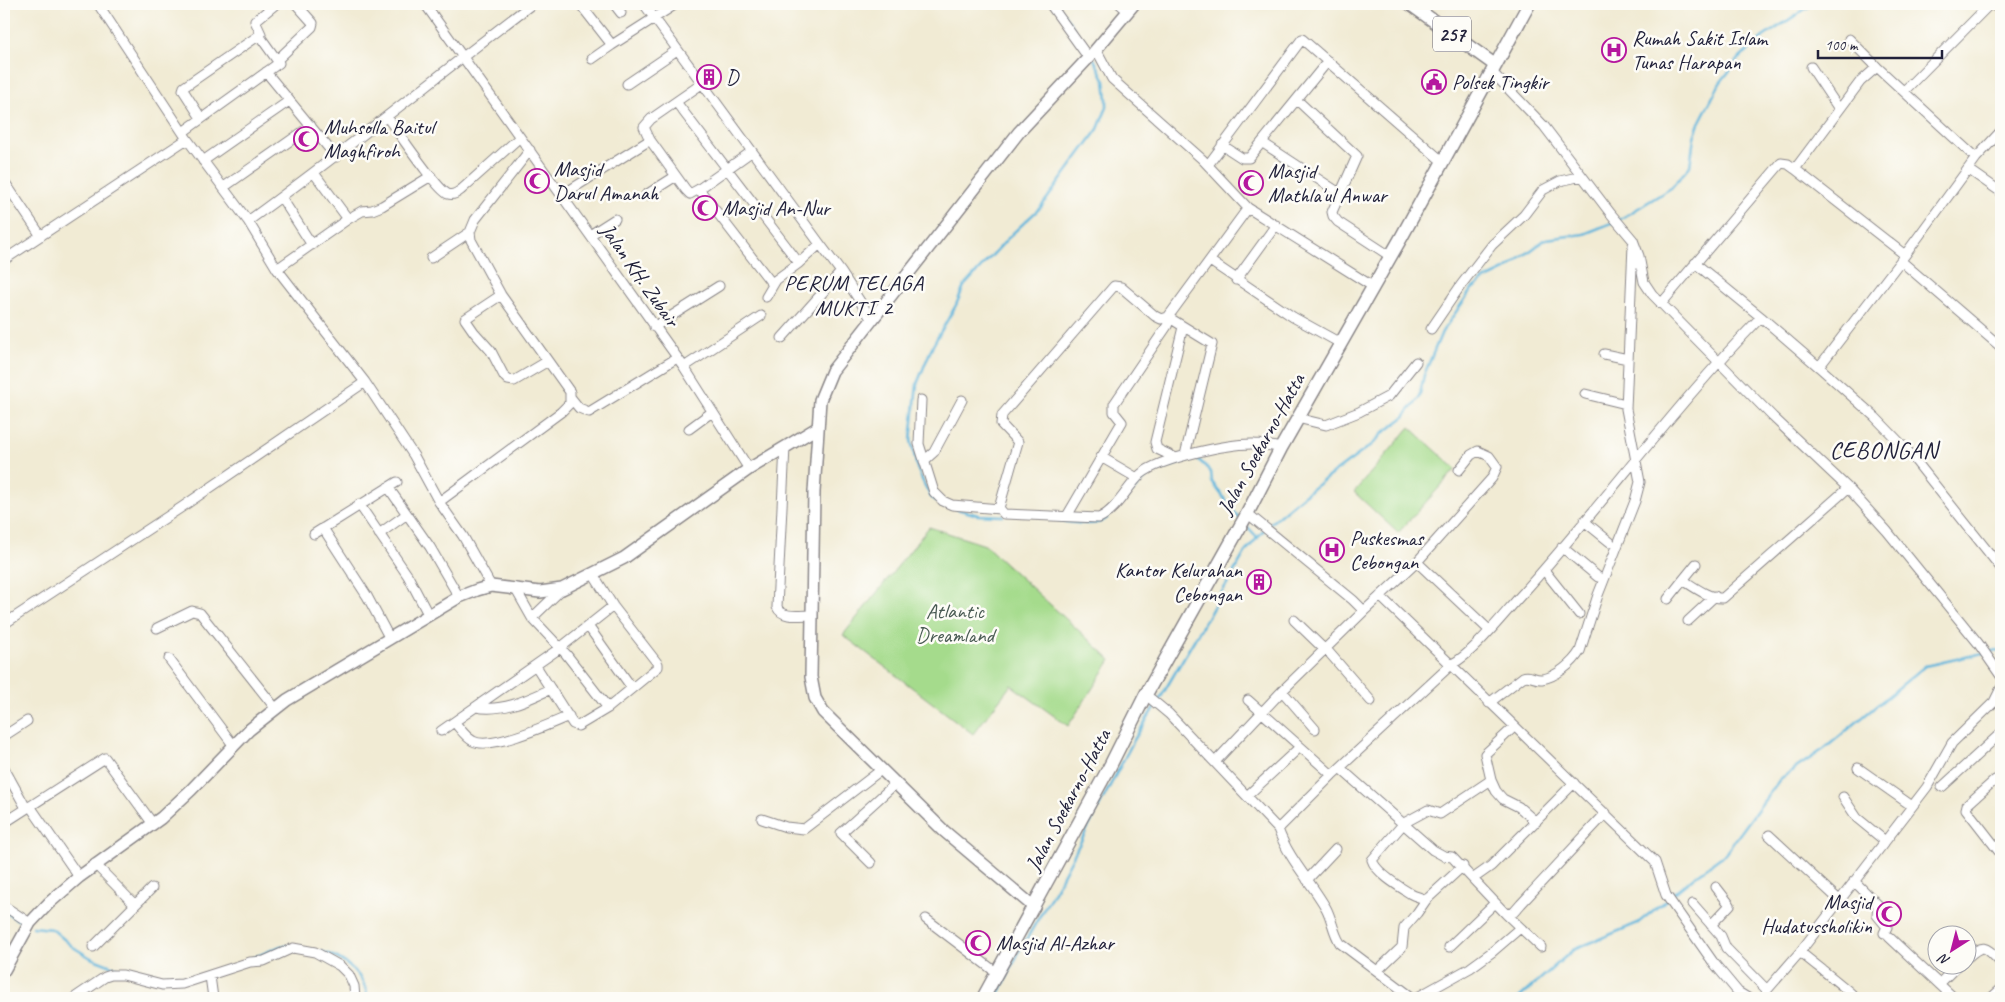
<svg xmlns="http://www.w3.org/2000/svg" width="2005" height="1002" font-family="Caveat,sans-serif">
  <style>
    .green { fill: #a5db8c; stroke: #647e64 }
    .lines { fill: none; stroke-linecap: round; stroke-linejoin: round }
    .stream { stroke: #5fb5dc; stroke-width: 2.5 }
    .street-casing { stroke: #8a8688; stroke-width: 11 }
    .secondary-casing { stroke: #8a8688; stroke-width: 14 }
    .primary-casing { stroke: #8a8688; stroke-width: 15 }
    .highway-casing { stroke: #8a8688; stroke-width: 18 }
    .street { stroke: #fff; stroke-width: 9 }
    .secondary { stroke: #fff; stroke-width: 11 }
    .primary { stroke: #fff; stroke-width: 12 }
    .highway { stroke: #fff; stroke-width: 15 }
    .labels { text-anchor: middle; stroke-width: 5; stroke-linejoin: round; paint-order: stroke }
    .shield { fill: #fdfcf7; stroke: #646373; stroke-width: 1 }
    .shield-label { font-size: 20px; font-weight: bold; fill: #22223b }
    .poi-label { font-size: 21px; fill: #22223b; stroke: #fdfcf7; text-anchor: start }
    .street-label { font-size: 21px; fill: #22223b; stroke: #fdfcf7 }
    .park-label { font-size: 21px; fill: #495a53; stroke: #fdfcf7 }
    .neighbourhood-label { font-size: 22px; letter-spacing: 1px; fill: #22223b; stroke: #fdfcf7 }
    .quarter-label { font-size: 24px; letter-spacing: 1px; fill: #22223b; stroke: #fdfcf7 }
  </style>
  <rect width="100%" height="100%" fill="#fdfcf7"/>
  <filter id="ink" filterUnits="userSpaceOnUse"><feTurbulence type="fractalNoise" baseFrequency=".02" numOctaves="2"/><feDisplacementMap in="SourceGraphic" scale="10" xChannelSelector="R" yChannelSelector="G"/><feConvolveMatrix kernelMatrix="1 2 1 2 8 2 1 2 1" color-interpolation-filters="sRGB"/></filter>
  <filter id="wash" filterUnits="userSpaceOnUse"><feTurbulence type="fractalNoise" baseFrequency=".0096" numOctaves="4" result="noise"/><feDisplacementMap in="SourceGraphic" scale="20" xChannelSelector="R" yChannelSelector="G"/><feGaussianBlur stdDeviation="1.12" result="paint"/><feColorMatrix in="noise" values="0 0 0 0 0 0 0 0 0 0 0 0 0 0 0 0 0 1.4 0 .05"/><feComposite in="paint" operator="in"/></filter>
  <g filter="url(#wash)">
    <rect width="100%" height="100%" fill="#f1ebd4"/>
    <path class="green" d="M1410,427L1456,469L1398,533L1354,492Z
      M929,527L985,545L1111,660L1068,726L1011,685L973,734L843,635Z"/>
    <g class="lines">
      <path class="stream" d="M1057,4L1090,52
        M1619,220L1671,188L1690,166L1694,137L1699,123L1720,83L1739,59L1763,37L1813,4
        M1125,500L1149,474L1196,457L1211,472L1212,482L1239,518
        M942,505L931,497L924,484L917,468L911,440L917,384L932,347L956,305L964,286L1012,234L1041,207L1098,129L1107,107V99L1105,81L1094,59
        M957,509L978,515L1003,516
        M1059,521C1073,522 1095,528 1107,518
        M1246,525L1258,538
        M1267,526L1309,491L1373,444L1383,433L1403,418L1419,398L1424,375L1442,332L1472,289L1484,280L1505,270L1546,239L1584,234L1614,222
        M1158,702L1246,551L1264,530
        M7,913L23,923
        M33,927L52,929L73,947L91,958L127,972
        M322,952C342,957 367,976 367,998
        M251,959L281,946H290
        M142,976L171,980
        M997,998L1020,950L1059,883L1134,740L1155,706
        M1519,998L1573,950L1638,923L1694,877L1725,854L1780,779L1824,749L1925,666L1997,650L2001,652"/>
    </g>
  </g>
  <g filter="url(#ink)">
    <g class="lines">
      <defs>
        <path id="street" d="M98,4L187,139L248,221L277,269L365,382L414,456L439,502L463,536L491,586
          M425,4L684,367L749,469
          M580,4L612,45L676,4
          M614,4L621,13
          M644,4L820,244
          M1050,4L1088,57
          M1120,4L1128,11
          M1849,39L1877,67
          M1096,49L1112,79L1202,159L1248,208L1372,286
          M592,59L612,45
          M277,60L312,27L313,23L296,4
          M1811,67L1839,109
          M266,72L336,157
          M1492,72L1544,126L1611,214L1633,240L1639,256L1644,282L1652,294L1773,417L1848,488L1887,531L1978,643L2001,676
          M627,84L677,50
          M1904,91L1990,4
          M1297,100L1357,156L1332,212L1333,216L1338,222L1390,256
          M676,102L799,263
          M387,117C397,130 437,190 448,194C454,196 458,192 462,189L520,137
          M201,118L183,90L184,87L261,34L255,21L276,4
          M183,132L279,63L259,35
          M1263,143L1341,194
          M1222,145L1242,158H1249L1328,61
          M751,152L699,189L770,281L773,282L799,263L820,244L841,272L872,320
          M203,161L289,101
          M1208,165L1302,39L1443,162
          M1795,169L1860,82L1877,67L1976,158
          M1968,169L2001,192
          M314,173L348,219
          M4,181L41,236
          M224,187L311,126
          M699,189L690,194L686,190L650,140L644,127L651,119L703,83
          M562,195L650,140
          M646,195L676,176
          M281,197L312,245
          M1248,208L1168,317L1161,319L1155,316L1121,287L1114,286L1002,415L1001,424L1018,442L999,508L1004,514L1099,518C1118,509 1126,488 1141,474C1161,458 1229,443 1255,444C1264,444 1272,446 1281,448
          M248,221C345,151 437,76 532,4
          M590,235L615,219
          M431,258L470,232
          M4,260L187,139
          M1210,261L1293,317L1340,343
          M1901,261L2001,347
          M1695,263L1761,317
          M277,269L348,219L362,211L372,210L382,206L431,176
          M1236,280L1276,225
          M501,295L465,319L474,332L491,351L504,376L508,380L514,381L548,361
          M766,297L776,280
          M1661,304L1781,163L1788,164L1795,169L1905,255
          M1168,317L1212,344L1185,455
          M654,327L719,286
          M1431,329L1461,285L1492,245L1524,215L1543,190L1560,181L1582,176
          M782,338L841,272
          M1604,354L1628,359
          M684,367L761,316
          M1819,367L1875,417L1907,450L2001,568
          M1585,394L1626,404
          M571,398L579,408L589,412L677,358
          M921,400L919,444L934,492L943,501L952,505L1000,509
          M1297,418L1326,425L1359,412L1389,396L1416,362
          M689,429L712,412
          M785,447L777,607C782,619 801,615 812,615
          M1101,457L1137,478
          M1176,458L1157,449L1155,442L1183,327
          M924,461L934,452L962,400
          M388,487L430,547L459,597
          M439,502L561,412L570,403V392L501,295L471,240L470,232L475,220L530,150
          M359,504L408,576L429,616
          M1247,513L1353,600L1364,611L1416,563L1419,564L1489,630
          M1067,516L1122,422L1114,412V404L1167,326L1170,318
          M1584,521L1610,542
          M323,528L367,596L390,639
          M314,534L397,482
          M379,534L407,514
          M1562,547L1598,577
          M1416,563L1492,478L1497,467L1489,456L1478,451L1471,455L1459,470
          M1544,570L1579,614
          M1683,580L1696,564
          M515,588L532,618L566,654L608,708
          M1380,596L1655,862L1666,895L1713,962L1738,992L1748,998
          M1668,599L1683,580C1694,587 1710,599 1723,598L1848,488
          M532,618L562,589
          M1294,620L1325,650
          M1688,621L1715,596
          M4,624L182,507L365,382
          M588,626L632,688
          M157,628L192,611L200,613L276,709
          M1326,649L1371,701
          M169,659L234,746
          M536,666L573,724L578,726L608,708L658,667V664L613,606L593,574
          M1145,696L1151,699L1169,714L1278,829L1332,775L1452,664C1474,653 1506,611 1524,592C1605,502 1676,404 1761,317L1819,367L1905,255L1976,158L2001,131
          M1248,700L1332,775
          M1489,703L1523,677C1530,674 1534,680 1542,679C1556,677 1573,663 1580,651L1598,595L1635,501L1640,482L1626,409L1633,245
          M476,707C503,712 527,700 551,689
          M454,722C460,728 465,737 473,741C491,751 550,724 569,716
          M1315,729L1282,691L1364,611
          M441,731L560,648L613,606
          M4,736L27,721
          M1215,762L1282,691
          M4,768L26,808
          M1340,768L1433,850L1444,856L1452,857L1506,914L1514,912L1521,904L1606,813
          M1858,768L1912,806
          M1491,780L1496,791L1503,799L1519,807L1536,822
          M2001,784L1997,780H1995L1967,805L1966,809L2001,854
          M1942,787L2001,733
          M1247,796L1300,747
          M1843,797L1857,818L1885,841
          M30,806L79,877
          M762,819L786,827L804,829L881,770
          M4,823L105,758L153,824
          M1278,829C1289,860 1310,880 1326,908C1332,919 1333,932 1340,943L1413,998
          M1769,835L1839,900
          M871,863L841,833L895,784
          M95,864L134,904
          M1474,878L1491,866L1574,783
          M1307,880L1336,849
          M1854,881L1878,905L1877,915L1887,927L1884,933
          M1426,900C1421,897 1416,897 1411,894C1400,887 1376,873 1372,860L1404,823L1428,810L1440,814L1491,780L1485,754L1514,727
          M1693,904L1721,936L1726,948L1767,990
          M4,906L30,923
          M1506,914L1541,947
          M926,919L997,973
          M1711,925L1730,905L1716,887
          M1889,937L1954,998
          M93,947L152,888
          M1449,947L1495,903
          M1800,952C1819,968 1838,981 1856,998
          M1968,957C1985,941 1987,949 2001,963
          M1377,971L1402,947L1404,928L1417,913L1426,900L1463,866
          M210,976L213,998
          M1939,984L1959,964
          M74,998L105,977L111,975H123L162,985L182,984L250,962L264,961L293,948L315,952L340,966L349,975L354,986L355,998
          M1416,998L1470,968L1492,952L1520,928
          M1765,998L1767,990L1800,952L1927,787L1952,743L1994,702L2001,688
          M1991,998L2001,989"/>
        <path id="secondary" d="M1034,907L944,831L823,712L815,698L811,677L814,492L820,400L832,371L1019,132L1093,53L1134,4
          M4,970L30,923L49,903L79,877L161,818L191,790L249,730L287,700L459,597L477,590L491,586L540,592L562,589L624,558L749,469L817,428"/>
        <path id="primary" d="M1410,4L1495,65
          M983,998L1110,766L1145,696L1246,516L1281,448L1401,238L1529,4"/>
        <path id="highway" d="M1998,4L2001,6"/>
      </defs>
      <use href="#street" class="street-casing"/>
      <use href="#secondary" class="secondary-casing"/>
      <use href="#primary" class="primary-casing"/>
      <use href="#highway" class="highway-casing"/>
      <use href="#street" class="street"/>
      <use href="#secondary" class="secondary"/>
      <use href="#primary" class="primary"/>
      <use href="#highway" class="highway"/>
    </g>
  </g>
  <defs>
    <symbol id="hospital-ring" viewBox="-11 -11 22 22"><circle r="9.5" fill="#fdfcf7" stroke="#b5179e" stroke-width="1.5"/><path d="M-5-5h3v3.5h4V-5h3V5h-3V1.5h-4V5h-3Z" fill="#b5179e"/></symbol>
    <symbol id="building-ring" viewBox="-11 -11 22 22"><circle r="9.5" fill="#fdfcf7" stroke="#b5179e" stroke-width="1.5"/><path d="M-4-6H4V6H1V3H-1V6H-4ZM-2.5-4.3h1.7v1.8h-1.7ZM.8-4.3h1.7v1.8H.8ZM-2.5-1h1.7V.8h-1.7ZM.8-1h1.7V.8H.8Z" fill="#b5179e"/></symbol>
    <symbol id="civic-ring" viewBox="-11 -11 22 22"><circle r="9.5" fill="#fdfcf7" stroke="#b5179e" stroke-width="1.5"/><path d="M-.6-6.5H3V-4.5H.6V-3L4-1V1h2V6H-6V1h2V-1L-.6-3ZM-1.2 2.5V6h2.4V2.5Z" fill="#b5179e"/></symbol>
    <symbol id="mosque-ring" viewBox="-11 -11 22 22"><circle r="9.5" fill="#fdfcf7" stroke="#b5179e" stroke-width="1.5"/><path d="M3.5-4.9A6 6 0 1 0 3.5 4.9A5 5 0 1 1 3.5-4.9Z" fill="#b5179e"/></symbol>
  </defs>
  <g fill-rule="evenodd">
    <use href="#hospital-ring" x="1600" y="36" width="28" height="28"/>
    <use href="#building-ring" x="695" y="63" width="28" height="28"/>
    <use href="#civic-ring" x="1420" y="68" width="28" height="28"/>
    <use href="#mosque-ring" x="292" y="125" width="28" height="28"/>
    <use href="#mosque-ring" x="523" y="167" width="28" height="28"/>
    <use href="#mosque-ring" x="1237" y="169" width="28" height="28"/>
    <use href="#mosque-ring" x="691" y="194" width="28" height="28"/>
    <use href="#hospital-ring" x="1318" y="536" width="28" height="28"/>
    <use href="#building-ring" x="1245" y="568" width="28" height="28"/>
    <use href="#mosque-ring" x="1875" y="900" width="28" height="28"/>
    <use href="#mosque-ring" x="964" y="929" width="28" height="28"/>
  </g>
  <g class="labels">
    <rect class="shield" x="1433" y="16.5" width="38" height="35" rx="4"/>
    <g class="shield-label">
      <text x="1452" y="41">257</text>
    </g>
    <g class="poi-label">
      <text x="1632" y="45">Rumah Sakit Islam<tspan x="1632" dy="24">Tunas Harapan</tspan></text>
      <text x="726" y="84">D</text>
      <text x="1452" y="89">Polsek Tingkir</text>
      <text x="324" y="134">Muhsolla Baitul<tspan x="324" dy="24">Maghfiroh</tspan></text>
      <text x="554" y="176">Masjid<tspan x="554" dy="24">Darul Amanah</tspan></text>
      <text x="1268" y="178">Masjid<tspan x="1268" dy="24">Mathla'ul Anwar</tspan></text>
      <text x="722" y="215">Masjid An-Nur</text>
      <text x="1350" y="545">Puskesmas<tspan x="1350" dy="24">Cebongan</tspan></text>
      <text x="1242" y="577" text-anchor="end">Kantor Kelurahan<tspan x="1242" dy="24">Cebongan</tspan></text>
      <text x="1872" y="909" text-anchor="end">Masjid<tspan x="1872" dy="24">Hudatussholikin</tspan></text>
      <text x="996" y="950">Masjid Al-Azhar</text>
    </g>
    <g class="street-label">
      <text transform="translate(640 275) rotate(55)" y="7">Jalan KH. Zubair</text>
      <text transform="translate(1261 444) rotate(-61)" y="7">Jalan Soekarno-Hatta</text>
      <text transform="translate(1068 800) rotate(-62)" y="7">Jalan Soekarno-Hatta</text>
    </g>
    <g class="park-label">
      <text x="955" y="618">Atlantic<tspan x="955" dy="24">Dreamland</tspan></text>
    </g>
    <g class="neighbourhood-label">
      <text x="854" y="290">PERUM TELAGA<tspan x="854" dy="25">MUKTI 2</tspan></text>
    </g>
    <g class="quarter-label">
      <text x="1884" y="458">CEBONGAN</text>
    </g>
  </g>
  <rect width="2005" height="1002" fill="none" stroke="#fdfcf7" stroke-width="20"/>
  <g transform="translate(1952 950) rotate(216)"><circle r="24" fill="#fdfcf7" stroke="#a5a5ac"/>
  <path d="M0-4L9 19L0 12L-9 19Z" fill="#b5179e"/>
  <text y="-8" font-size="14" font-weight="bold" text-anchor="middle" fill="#22223b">N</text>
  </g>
  <path d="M1818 50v8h124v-8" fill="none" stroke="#22223b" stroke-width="2.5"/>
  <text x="1825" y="50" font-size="15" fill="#22223b" stroke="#fdfcf7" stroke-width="4" paint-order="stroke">100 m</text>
</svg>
